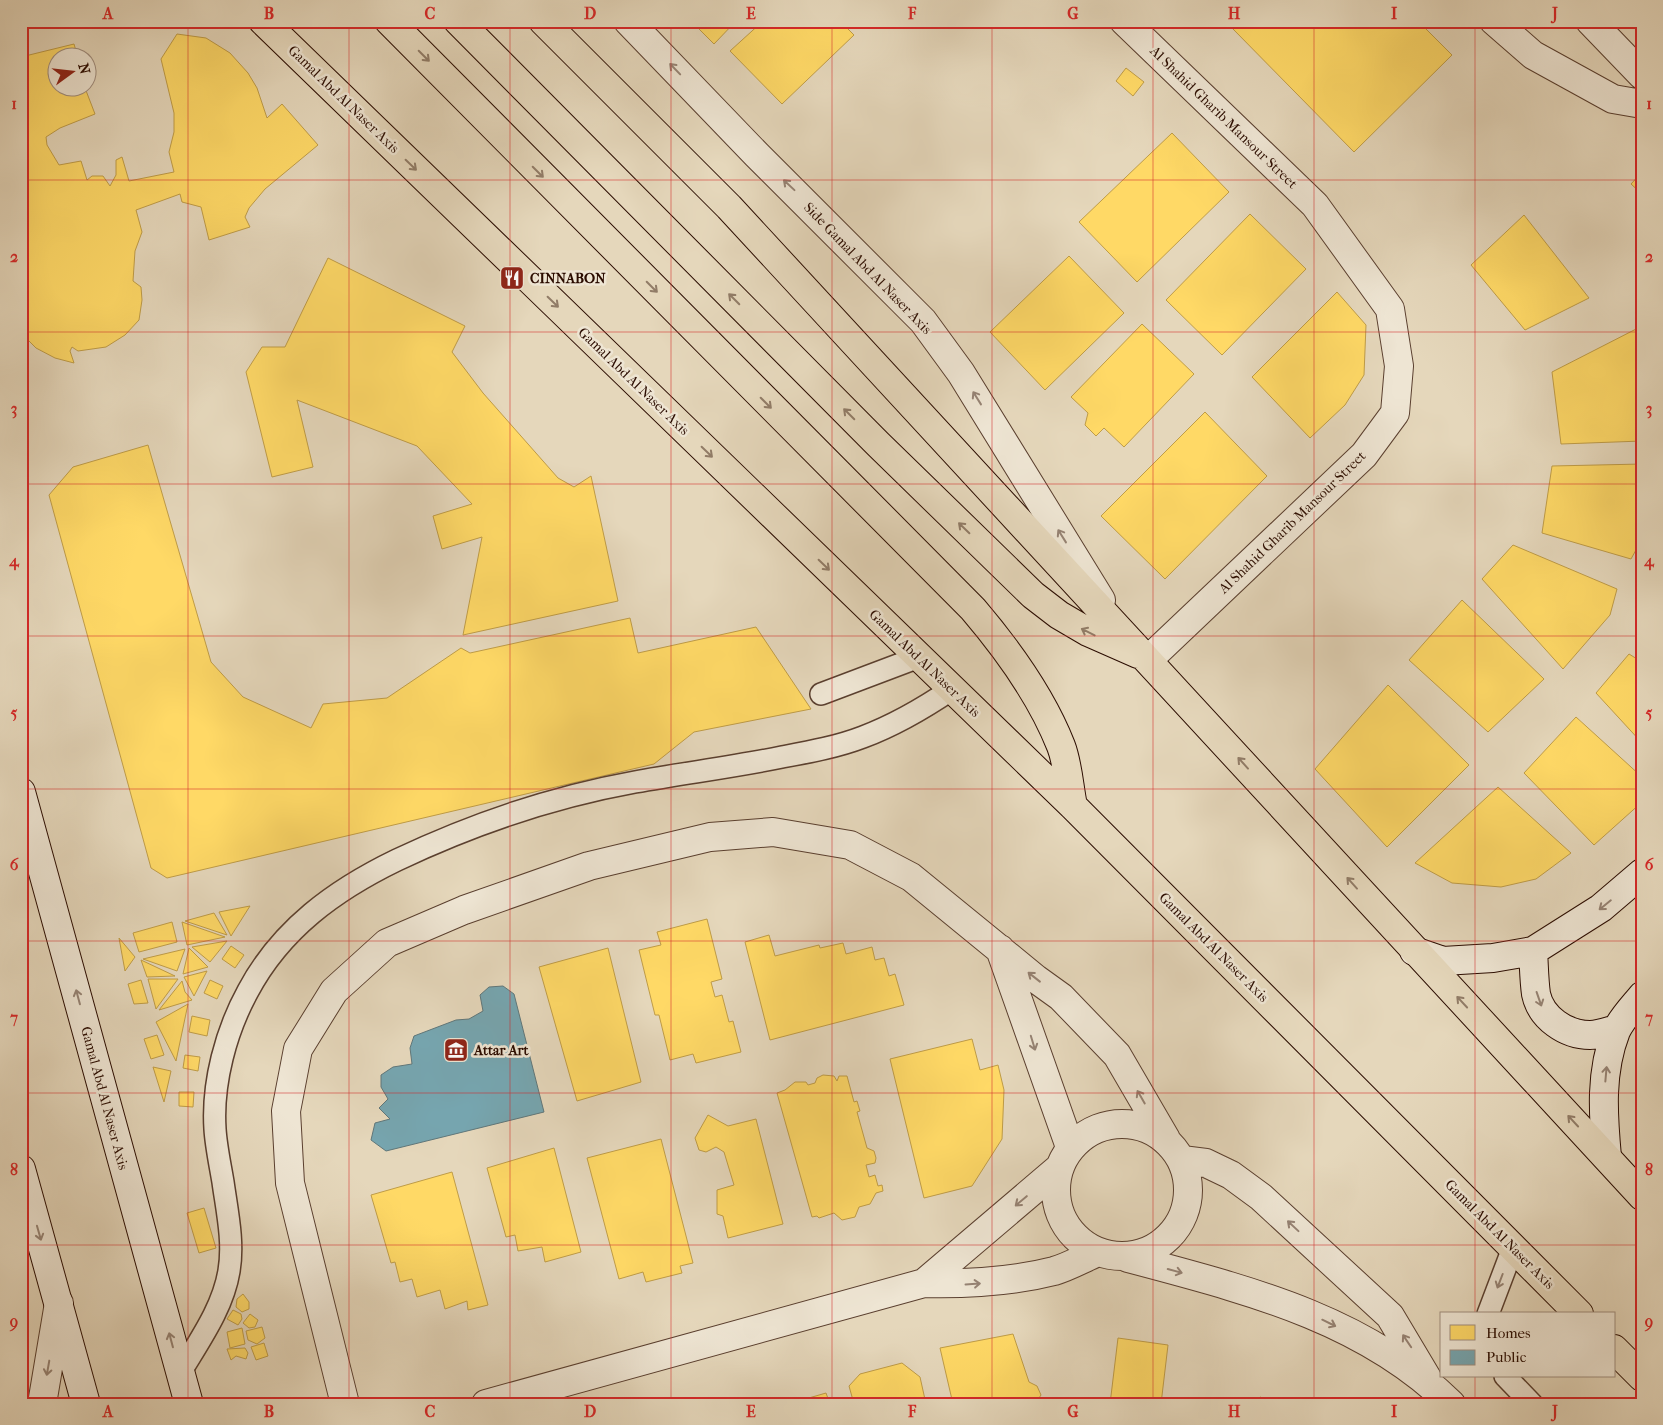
<svg xmlns="http://www.w3.org/2000/svg" width="1663" height="1425" font-family="'IM FELL French Canon',serif">
  <style>
    .homes { fill: #ffd966; stroke: #bf9c47 }
    .public { fill: #76a5af; stroke: #60777a }
    .lines { fill: none; stroke-linecap: round; stroke-linejoin: round }
    .lane-casing { stroke: #5a3f2f; stroke-width: 24 }
    .street-casing { stroke: #5a3f2f; stroke-width: 30 }
    .secondary-casing { stroke: #2b0c00; stroke-width: 30 }
    .primary-casing { stroke: #2b0c00; stroke-width: 30 }
    .lane { stroke: #eee5d3; stroke-width: 21 }
    .street { stroke: #eee5d3; stroke-width: 28 }
    .secondary { stroke: #eee5d3; stroke-width: 28 }
    .primary { stroke: #e5d7bb; stroke-width: 28 }
    .oneway { stroke: #917c67 }
    .oneway2 { stroke: #968374 }
    .grid { fill: none; stroke: #d62828; stroke-width: 1; stroke-opacity: 0.55 }
    .labels { text-anchor: middle; stroke-width: 5; stroke-linejoin: round; paint-order: stroke }
    .street-label { font-size: 14px; fill: #2b0c00; stroke: #eee5d3 }
    .poi-label { font-size: 14px; font-weight: bold; fill: #2b0c00; stroke: #eee5d3; text-anchor: start }
    .neatline { fill: none; stroke: #d62828; stroke-width: 2 }
    .grid-label { font-size: 16px; text-anchor: middle; font-weight: bold; fill: #d62828 }
  </style>
  <rect width="100%" height="100%" fill="#e5d7bb"/>
  <filter id="stains"><feTurbulence type="fractalNoise" baseFrequency=".004" numOctaves="4"/><feColorMatrix values="0 0 0 0 .2 0 0 0 0 .09 0 0 0 0 .02 0 0 0 .5 -.17"/></filter>
  <radialGradient id="worn" r=".72"><stop offset=".6" stop-color="#630" stop-opacity="0"/><stop offset="1" stop-color="#630" stop-opacity=".3"/></radialGradient>
  <path class="homes" d="M691,21H736L714,44Z
    M763,21H840L854,35L782,104L730,51Z
    M1240,21H1418L1452,55L1354,152L1232,28Z
    M177,34L206,38L230,53L248,73L257,88L267,118L282,104L318,145L265,189L249,208L245,217L250,227L209,240L201,207L182,202L180,194L136,210L142,232L135,251L133,281L141,287L142,300L139,320L125,335L106,347L78,351L72,347L70,351L74,363L55,358L36,348L21,333V57L74,44L78,58H58V88H85L95,114L60,128L46,137L47,145L59,165L81,161L87,180L92,176H103L110,186L116,175V160L122,157L129,181L174,172L169,152L174,132V113L161,59Z
    M1126,68L1144,82L1133,96L1116,81Z
    M1172,133L1229,192L1137,282L1079,222Z
    M1642,172V194L1631,184Z
    M1250,214L1306,269L1222,355L1166,300Z
    M1524,215L1589,298L1525,330L1471,265Z
    M1069,256L1124,313L1045,390L990,332Z
    M328,258L465,326L452,352L483,393L558,478L574,487L591,476L618,601L463,635L482,537L442,549L433,516L472,504L417,446L297,400L313,467L272,477L246,372L262,347H285Z
    M1337,292L1366,325L1364,375L1345,405L1310,438L1252,377Z
    M1142,324L1194,374L1124,447L1104,428L1096,436L1085,425L1088,413L1071,397Z
    M1640,327L1642,441L1561,444L1552,372Z
    M1205,412L1267,476L1165,579L1101,516Z
    M148,445L211,662L243,697L311,728L323,704L387,698L461,648L470,653L630,618L638,653L756,627L811,709L694,732L654,764L167,878L151,868L49,495L73,467Z
    M1642,464V539L1631,559L1542,533L1552,466Z
    M1513,545L1617,589L1610,615L1563,669L1482,579Z
    M1462,600L1544,679L1488,732L1409,660Z
    M1629,654L1642,662V743L1596,693Z
    M1388,685L1469,765L1387,847L1315,769Z
    M1576,717L1642,777V802L1594,845L1524,773Z
    M1498,787L1571,853L1536,879L1501,887L1452,883L1415,863Z
    M250,906L231,936L219,912Z
    M214,913L227,935L185,921Z
    M707,919L722,979L711,982L715,997L722,995L729,1022L733,1021L741,1052L696,1063L693,1054L670,1060L659,1015H655L639,950L661,945L657,932Z
    M172,922L177,942L139,952L133,933Z
    M182,922L225,937L187,945Z
    M769,935L775,956L819,945L820,948L843,943L846,954L872,947L875,960L884,958L889,976L895,974L904,1005L770,1040L745,942Z
    M119,938L135,957L125,971Z
    M227,941L210,962L192,947Z
    M231,946L244,955L235,968L222,959Z
    M189,948L208,967L183,974Z
    M608,948L641,1082L577,1101L539,967Z
    M185,949L177,971L143,959Z
    M141,960L175,976L147,977Z
    M207,971L194,996L184,977Z
    M148,979H178L156,1009Z
    M141,980L148,1003L134,1004L128,984Z
    M210,980L223,986L217,999L204,993Z
    M182,981L185,992L192,1000L159,1010Z
    M188,1004L176,1061L156,1022Z
    M192,1016L210,1020L207,1036L189,1032Z
    M157,1035L164,1055L151,1059L144,1039Z
    M972,1039L980,1070L998,1065L1004,1090L1002,1139L972,1186L924,1198L890,1059Z
    M185,1055L200,1057L198,1071L183,1068Z
    M153,1067L171,1071L164,1102Z
    M823,1075L834,1076L837,1081L839,1076H847L854,1102L857,1101L860,1111L857,1112L867,1148L874,1151L876,1158L875,1163L866,1165L869,1177L875,1175L878,1186L882,1185L883,1191L876,1193L870,1204L859,1207L855,1217L842,1220L834,1213L819,1218L817,1216L812,1217L777,1093L785,1090L795,1082H806L808,1085L815,1083L817,1078Z
    M179,1092H194L193,1107L179,1106Z
    M708,1115L728,1126L756,1119L783,1224L728,1238L723,1216L717,1214V1190L734,1185L724,1152L716,1147L706,1152L699,1150L695,1138Z
    M661,1139L693,1263L680,1266L682,1273L646,1282L643,1272L619,1279L587,1158Z
    M554,1148L581,1252L545,1262L542,1247L518,1251L515,1235L506,1237L487,1168Z
    M452,1172L488,1305L468,1310L467,1301L445,1309L440,1290L417,1297L412,1279L400,1282L395,1262L391,1263L371,1195Z
    M204,1208L216,1248L199,1253L187,1213Z
    M243,1294L249,1302V1309L242,1312L236,1307L237,1299Z
    M233,1310L241,1314L242,1319L238,1325L227,1319Z
    M250,1314L258,1320L255,1327L249,1328L243,1323Z
    M262,1327L265,1338L257,1344L248,1340L246,1331Z
    M242,1328L245,1344L230,1348L227,1332Z
    M1013,1334L1029,1382L1037,1386L1041,1395L1035,1404H953L940,1348Z
    M1118,1338L1168,1345L1161,1404H1110Z
    M264,1343L268,1356L256,1360L251,1347Z
    M245,1348L248,1353L246,1359L236,1356L231,1360L227,1349Z
    M902,1363L920,1377L926,1404H854L849,1386L860,1374Z
    M826,1393L830,1404H788Z
    M1260,1397L1280,1404H1256Z"/>
  <path class="public" d="M503,986L514,994L544,1112L386,1151L371,1140L375,1123L390,1119L379,1108L388,1099L381,1087V1075L393,1067L412,1064L410,1048L414,1036L456,1020L469,1019L483,1011L480,995L489,987Z"/>
  <g class="lines">
    <defs>
      <path id="lane" d="M821,694L919,657
        M1488,1314L1513,1248
        M180,1373C199,1341 223,1308 229,1271C234,1242 227,1211 223,1182C220,1164 216,1146 215,1129C212,1083 226,1031 248,991C281,929 335,890 397,860C473,824 552,797 635,782C684,773 733,767 782,757C809,752 837,747 863,737C895,725 924,708 952,689
        M1505,1376L1532,1404"/>
      <path id="street" d="M628,21L757,155L923,321L961,373L1101,600
        M1124,21L1315,205L1390,309L1399,366L1395,413L1364,455L1149,659
        M1494,21L1533,55L1613,99L1642,104
        M1590,21L1642,75
        M1000,949L1070,1147
        M1056 1190a66 66 0 1 1 132 0a66 66 0 1 1-132 0Z
        M1182,1160L1206,1163L1231,1175L1261,1197L1390,1316L1427,1378
        M1128,1258C1243,1289 1363,1317 1451,1404
        M924,1283L1058,1169
        M42,1404L59,1303
        M345,1404L290,1183L286,1111L298,1049L334,991L387,943L464,910L589,866L710,837L773,832L850,845L911,877L1036,979L1061,997L1117,1055L1166,1139
        M486,1404L924,1283C967,1284 1011,1282 1054,1271C1068,1267 1082,1259 1096,1253"/>
      <path id="secondary" d="M21,792L189,1404
        M1414,951L1443,961L1493,958L1533,951L1601,908L1642,873
        M1533,951C1534,965 1534,980 1536,994C1541,1018 1566,1035 1590,1035C1599,1035 1609,1031 1617,1029
        M1607,1157C1603,1114 1600,1072 1616,1031C1622,1018 1633,1007 1642,996
        M21,1169L86,1404"/>
      <path id="primary" d="M263,21L1073,806L1579,1314
        M389,21L973,609C1008,650 1041,695 1061,746C1068,764 1069,787 1073,806
        M458,21L878,444L1033,595L1059,615L1088,632L1138,654
        M543,21L729,207L1642,1196
        M1614,1349L1642,1377"/>
    </defs>
    <use href="#lane" class="lane-casing"/>
    <use href="#street" class="street-casing"/>
    <use href="#secondary" class="secondary-casing"/>
    <use href="#primary" class="primary-casing"/>
    <use href="#lane" class="lane"/>
    <use href="#street" class="street"/>
    <use href="#secondary" class="secondary"/>
    <use href="#primary" class="primary"/>
  </g>
  <defs><path id="oneway-shaft" d="M-6 0H5M1.5-3L5.5 0L1.5 3" fill="none" stroke-width="1.6" stroke-linecap="round" stroke-linejoin="round" transform="scale(1.25)"/></defs>
  <g class="oneway">
    <use href="#oneway-shaft" transform="translate(424 56) rotate(45)"/>
    <use href="#oneway-shaft" transform="translate(411 165) rotate(44)"/>
    <use href="#oneway-shaft" transform="translate(538 172) rotate(45)"/>
    <use href="#oneway-shaft" transform="translate(652 287) rotate(45)"/>
    <use href="#oneway-shaft" transform="translate(734 299) rotate(-135)"/>
    <use href="#oneway-shaft" transform="translate(553 302) rotate(44)"/>
    <use href="#oneway-shaft" transform="translate(766 403) rotate(45)"/>
    <use href="#oneway-shaft" transform="translate(849 414) rotate(-135)"/>
    <use href="#oneway-shaft" transform="translate(707 452) rotate(44)"/>
    <use href="#oneway-shaft" transform="translate(964 528) rotate(-136)"/>
    <use href="#oneway-shaft" transform="translate(824 565) rotate(44)"/>
    <use href="#oneway-shaft" transform="translate(1088 632) rotate(-153)"/>
    <use href="#oneway-shaft" transform="translate(1243 763) rotate(-132)"/>
    <use href="#oneway-shaft" transform="translate(1352 883) rotate(-132)"/>
    <use href="#oneway-shaft" transform="translate(1462 1002) rotate(-133)"/>
    <use href="#oneway-shaft" transform="translate(1573 1121) rotate(-133)"/>
  </g>
  <g class="oneway2">
    <use href="#oneway-shaft" transform="translate(675 69) rotate(-134)"/>
    <use href="#oneway-shaft" transform="translate(789 185) rotate(-137)"/>
    <use href="#oneway-shaft" transform="translate(977 398) rotate(-122)"/>
    <use href="#oneway-shaft" transform="translate(1062 536) rotate(-122)"/>
    <use href="#oneway-shaft" transform="translate(1605 905) rotate(141)"/>
    <use href="#oneway-shaft" transform="translate(1034 977) rotate(-142)"/>
    <use href="#oneway-shaft" transform="translate(78 997) rotate(-105)"/>
    <use href="#oneway-shaft" transform="translate(1539 999) rotate(71)"/>
    <use href="#oneway-shaft" transform="translate(1033 1043) rotate(73)"/>
    <use href="#oneway-shaft" transform="translate(1606 1074) rotate(-85)"/>
    <use href="#oneway-shaft" transform="translate(1141 1097) rotate(-120)"/>
    <use href="#oneway-shaft" transform="translate(1021 1201) rotate(140)"/>
    <use href="#oneway-shaft" transform="translate(1293 1226) rotate(-137)"/>
    <use href="#oneway-shaft" transform="translate(39 1233) rotate(74)"/>
    <use href="#oneway-shaft" transform="translate(1175 1271) rotate(15)"/>
    <use href="#oneway-shaft" transform="translate(1500 1281) rotate(111)"/>
    <use href="#oneway-shaft" transform="translate(973 1284) rotate(-4)"/>
    <use href="#oneway-shaft" transform="translate(1329 1323) rotate(26)"/>
    <use href="#oneway-shaft" transform="translate(171 1340) rotate(-105)"/>
    <use href="#oneway-shaft" transform="translate(1407 1341) rotate(-124)"/>
    <use href="#oneway-shaft" transform="translate(48 1368) rotate(100)"/>
  </g>
  <path class="grid" d="M188,21V1404M349,21V1404M510,21V1404M671,21V1404M832,21V1404M992,21V1404M1153,21V1404M1314,21V1404M1475,21V1314M21,180H1642M21,332H1642M21,484H1642M21,636H1642M21,789H1642M21,941H1642M21,1093H1642M21,1245H1642M1475,1376V1404"/>
  <defs>
    <symbol id="restaurant-square" viewBox="-11 -11 22 22"><rect x="-9" y="-9" width="18" height="18" rx="4" fill="#8f2418" stroke="#eee5d3"/><path d="M-5-6h1v4h1v-4h1v4h1v-4h1v5L-1.5 .5V6h-2V.5L-5-1ZM5-6V6H3V1.5H1.5Q1.5-4 5-6Z" fill="#fff"/></symbol>
    <symbol id="museum-square" viewBox="-11 -11 22 22"><rect x="-9" y="-9" width="18" height="18" rx="4" fill="#8f2418" stroke="#eee5d3"/><path d="M0-6L6-3V-2H-6V-3ZM-5-1h2V3h-2ZM-1-1h2V3h-2ZM3-1h2V3H3ZM-6 4H6V6H-6Z" fill="#fff"/></symbol>
  </defs>
  <g fill-rule="evenodd">
    <use href="#restaurant-square" x="498" y="264" width="28" height="28"/>
    <use href="#museum-square" x="442" y="1036" width="28" height="28"/>
  </g>
  <g class="labels">
    <g class="street-label">
      <text transform="translate(344 99) rotate(44)" y="5">Gamal Abd Al Naser Axis</text>
      <text transform="translate(1224 117) rotate(44)" y="5">Al Shahid Gharib Mansour Street</text>
      <text transform="translate(868 268) rotate(46)" y="5">Side Gamal Abd Al Naser Axis</text>
      <text transform="translate(634 381) rotate(44)" y="5">Gamal Abd Al Naser Axis</text>
      <text transform="translate(1292 522) rotate(-44)" y="5">Al Shahid Gharib Mansour Street</text>
      <text transform="translate(925 663) rotate(44)" y="5">Gamal Abd Al Naser Axis</text>
      <text transform="translate(1214 947) rotate(45)" y="5">Gamal Abd Al Naser Axis</text>
      <text transform="translate(105 1098) rotate(75)" y="5">Gamal Abd Al Naser Axis</text>
      <text transform="translate(1500 1234) rotate(45)" y="5">Gamal Abd Al Naser Axis</text>
    </g>
    <g class="poi-label">
      <text x="530" y="283">CINNABON</text>
      <text x="474" y="1055">Attar Art</text>
    </g>
  </g>
  <rect width="1663" height="1425" fill="none" stroke="#e5d7bb" stroke-width="55"/>
  <rect x="1440" y="1312" width="175" height="65" fill="#eee5d3" stroke="#a08e7f"/>
  <rect x="1450" y="1325" width="25" height="15" fill="#ffd966" stroke="#a08e7f"/>
  <text x="1486" y="1338" font-size="15" fill="#2b0c00">Homes</text>
  <rect x="1450" y="1350" width="25" height="15" fill="#76a5af" stroke="#a08e7f"/>
  <text x="1486" y="1362" font-size="15" fill="#2b0c00">Public</text>
  <g transform="translate(72 72) rotate(75)"><circle r="24" fill="#eee5d3" stroke="#a08e7f"/>
  <path d="M0-4L9 19L0 12L-9 19Z" fill="#8f2418"/>
  <text y="-8" font-size="14" font-weight="bold" text-anchor="middle" fill="#2b0c00">N</text>
  </g>
  <rect x="28" y="28" width="1608" height="1370" class="neatline"/>
  <g class="grid-label">
    <text x="108" y="19">A</text>
    <text x="269" y="19">B</text>
    <text x="430" y="19">C</text>
    <text x="590" y="19">D</text>
    <text x="751" y="19">E</text>
    <text x="912" y="19">F</text>
    <text x="1073" y="19">G</text>
    <text x="1234" y="19">H</text>
    <text x="1394" y="19">I</text>
    <text x="1555" y="19">J</text>
    <text x="14" y="109">1</text>
    <text x="1649" y="109">1</text>
    <text x="14" y="262">2</text>
    <text x="1649" y="262">2</text>
    <text x="14" y="414">3</text>
    <text x="1649" y="414">3</text>
    <text x="14" y="566">4</text>
    <text x="1649" y="566">4</text>
    <text x="14" y="718">5</text>
    <text x="1649" y="718">5</text>
    <text x="14" y="870">6</text>
    <text x="1649" y="870">6</text>
    <text x="14" y="1023">7</text>
    <text x="1649" y="1023">7</text>
    <text x="14" y="1175">8</text>
    <text x="1649" y="1175">8</text>
    <text x="14" y="1327">9</text>
    <text x="1649" y="1327">9</text>
    <text x="108" y="1417">A</text>
    <text x="269" y="1417">B</text>
    <text x="430" y="1417">C</text>
    <text x="590" y="1417">D</text>
    <text x="751" y="1417">E</text>
    <text x="912" y="1417">F</text>
    <text x="1073" y="1417">G</text>
    <text x="1234" y="1417">H</text>
    <text x="1394" y="1417">I</text>
    <text x="1555" y="1417">J</text>
  </g>
  <rect width="100%" height="100%" filter="url(#stains)"/>
  <rect width="100%" height="100%" fill="url(#worn)"/>
</svg>
